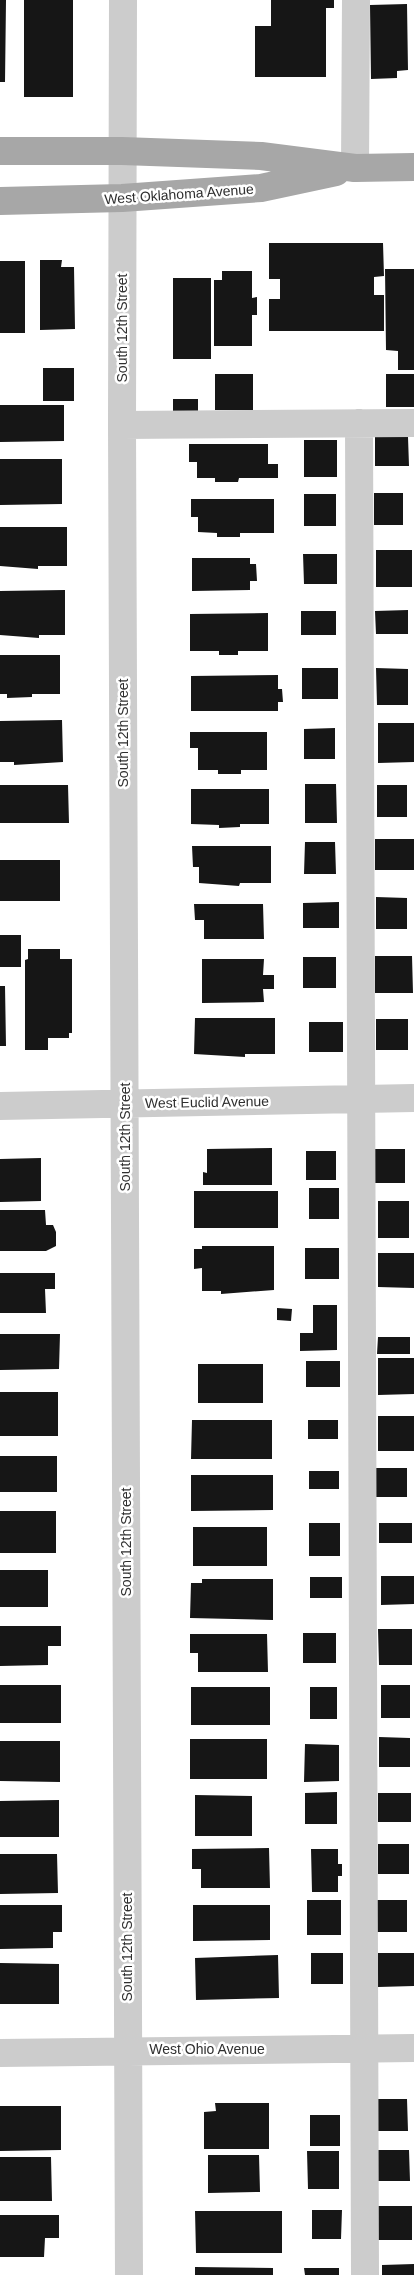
<svg xmlns="http://www.w3.org/2000/svg" width="414" height="2275" font-family="Arial,sans-serif">
  <style>
    .building { fill: #161616 }
    .lines { fill: none; stroke-linecap: round; stroke-linejoin: round }
    .minor { stroke: #ccc; stroke-width: 28 }
    .major { stroke: #a7a7a7; stroke-width: 28 }
    .labels { text-anchor: middle; stroke-width: 5; stroke-linejoin: round; paint-order: stroke }
    .street-label { font-size: 14px; fill: #2f2f2f; stroke: #fff }
  </style>
  <rect width="100%" height="100%" fill="#fff"/>
  <path class="building" d="M0,0H6L5,82H0Z
    M24,0H73V97H24Z
    M271,0H334V8H326V77H255V26H271Z
    M407,4L408,70L397,71V78L371,79L370,5Z
    M269,243H383L384,276L374,277V295H384V331H269V299H280V279H269Z
    M40,260H62L61,267H74L75,329L40,330Z
    M0,261H25V333H0Z
    M385,269H414V370H398V351L386,350Z
    M222,271H252V298L257,297V315H252V346H214V280H222Z
    M173,278H211V359H173Z
    M43,368H74V401H43Z
    M215,374H253V410H215Z
    M386,374H414V407H386Z
    M173,399H198V419H173Z
    M0,405H64V441L0,442Z
    M375,437H408L409,466H375Z
    M304,440H337V477H304Z
    M189,444H268V464H278V478H239L238,482H215V478H197V462H189Z
    M0,459H62V504L0,505Z
    M374,493H403V525H374Z
    M304,494H336V526H304Z
    M191,499H274V533H240V537H217V533L198,532V517H191Z
    M0,527H67V566H38V569L0,566Z
    M376,550H412V587H376Z
    M303,554H337V584H304Z
    M192,558H250V564H256L257,581H250V590L192,591Z
    M65,590V635H39V638L0,635V591Z
    M408,610V634H376L375,611Z
    M301,611H336V635H301Z
    M268,613V651H238V655H219V651H190V614Z
    M0,655H60V694H32V697L7,698V694H0Z
    M302,668H338V699H302Z
    M376,668L408,669V705H377Z
    M278,675V689H282L283,702H278V711H191V676Z
    M62,720L63,762L14,765V762H0V721Z
    M378,723H414V762L378,763Z
    M335,728V759H304V729Z
    M190,732H267V770H241V774H218V770H198V748H190Z
    M305,784H336L337,823H305Z
    M0,785H68L69,823H0Z
    M377,785H407V817H377Z
    M191,789H269V824H240V827L219,828V825L191,824Z
    M375,839H414V870H375Z
    M305,842H335L336,874H304Z
    M192,846H271V883H240L239,886L199,883V867H193Z
    M0,860H60V901H0Z
    M376,897L407,898V929H376Z
    M339,902V928H303V903Z
    M194,904H263L264,939H204V920H195Z
    M0,935H21V967H0Z
    M28,949H60V959H72V1033H69V1038H48V1050H25V960L28,959Z
    M375,956H412L413,993H375Z
    M303,957H336V988H303Z
    M202,959H264L263,975H274V989H263L264,1002L202,1003Z
    M0,986H5L6,1046H0Z
    M195,1018H275V1054H245V1057L194,1054Z
    M376,1019H408V1050H376Z
    M309,1022H343V1052H309Z
    M272,1148V1185H203V1172L207,1173V1149Z
    M372,1149H405V1183H373Z
    M306,1151H336V1180H306Z
    M41,1158V1201L0,1202V1159Z
    M309,1188H339V1219H309Z
    M194,1191H278V1228H194Z
    M378,1201H409V1238H378Z
    M0,1210H45L46,1225H53L56,1232V1246L46,1251H0Z
    M202,1246H274V1290L221,1294V1291H202V1268L194,1269V1249H202Z
    M305,1248H339V1279H305Z
    M378,1253H414V1288L378,1287Z
    M0,1273H55V1289H45L46,1313H0Z
    M313,1305H337V1350L300,1351V1333H313Z
    M277,1308L292,1309L291,1321L277,1320Z
    M0,1334H60L59,1369L0,1370Z
    M378,1337H410V1354H377Z
    M378,1358H414V1394L378,1395Z
    M306,1361H340V1387H306Z
    M198,1364H263V1403H198Z
    M0,1392H58V1436H0Z
    M378,1416H414V1451H378Z
    M192,1420H272V1459H191Z
    M308,1420H338V1439H308Z
    M0,1456H57V1492H0Z
    M376,1468H407V1497H376Z
    M309,1471H339V1489H309Z
    M191,1475H273V1510L191,1511Z
    M0,1511H56V1553H0Z
    M309,1523H340V1556H309Z
    M379,1523H412V1543H379Z
    M193,1527H267V1566H193Z
    M0,1570H48V1607H0Z
    M381,1576H414V1604L381,1605Z
    M310,1577H342V1598H310Z
    M202,1579H273V1620L190,1618L191,1583H202Z
    M0,1626H61V1646H48V1665L0,1666Z
    M378,1629H412V1665H379Z
    M303,1633H336V1663H303Z
    M190,1634H267L268,1672H198V1653H190Z
    M0,1685H61V1723H0Z
    M381,1685H410V1718H381Z
    M191,1687H270V1725H191Z
    M310,1687H337V1719H310Z
    M379,1737L410,1738V1767H379Z
    M190,1739H267V1779H190Z
    M0,1741H60V1782L0,1781Z
    M305,1744L339,1745V1781L304,1782Z
    M337,1792V1824H305V1793Z
    M378,1793H411V1822H378Z
    M195,1795L252,1796V1836H195Z
    M59,1800V1837H0V1801Z
    M378,1844H409V1874H378Z
    M269,1848L270,1888H201V1869H192V1849Z
    M311,1849H338V1864H342V1876H338V1892H312Z
    M0,1854H57L58,1893L0,1894Z
    M307,1900H341V1935H307Z
    M375,1900H407V1932H376Z
    M0,1905H62V1932H53V1948L0,1949Z
    M193,1905H270V1940L193,1941Z
    M311,1953H343V1984H311Z
    M378,1953H414V1986L378,1987Z
    M278,1955L279,1998L196,2000L195,1958Z
    M0,1963L59,1964V2004H0Z
    M375,2099H407L408,2131H375Z
    M215,2103H269V2149H204V2112L216,2111Z
    M0,2106H61V2150L0,2151Z
    M310,2115H340V2146H310Z
    M378,2150H409L410,2181H378Z
    M307,2151H339V2189H308Z
    M208,2155H259L260,2192L208,2193Z
    M0,2157H51L52,2201H0Z
    M378,2206H412V2240H378Z
    M312,2210H342L341,2239H312Z
    M195,2211H282V2253H196Z
    M0,2215H59V2238H45L44,2257H0Z
    M414,2264V2275H382V2265Z
    M195,2267L273,2268V2275H195Z
    M304,2268H339V2275H305Z"/>
  <g class="lines">
    <path class="minor" d="M123,0L122,425L129,2275
      M355,168L356,0
      M359,423L365,2275
      M122,425L414,423
      M0,1106L414,1098
      M0,2053L414,2048"/>
    <path class="major" d="M0,151H122L261,156L355,168L414,167
      M0,201L122,198L261,188L336,172"/>
  </g>
  <g class="labels">
    <g class="street-label">
      <text transform="translate(179 194) rotate(-4)" y="5">West Oklahoma Avenue</text>
      <text transform="translate(122 328) rotate(-90)" y="5">South 12th Street</text>
      <text transform="translate(123 733) rotate(-90)" y="5">South 12th Street</text>
      <text transform="translate(207 1102) rotate(-1)" y="5">West Euclid Avenue</text>
      <text transform="translate(125 1137) rotate(-90)" y="5">South 12th Street</text>
      <text transform="translate(126 1542) rotate(-90)" y="5">South 12th Street</text>
      <text transform="translate(127 1947) rotate(-90)" y="5">South 12th Street</text>
      <text x="207" y="2054">West Ohio Avenue</text>
    </g>
  </g>
</svg>
